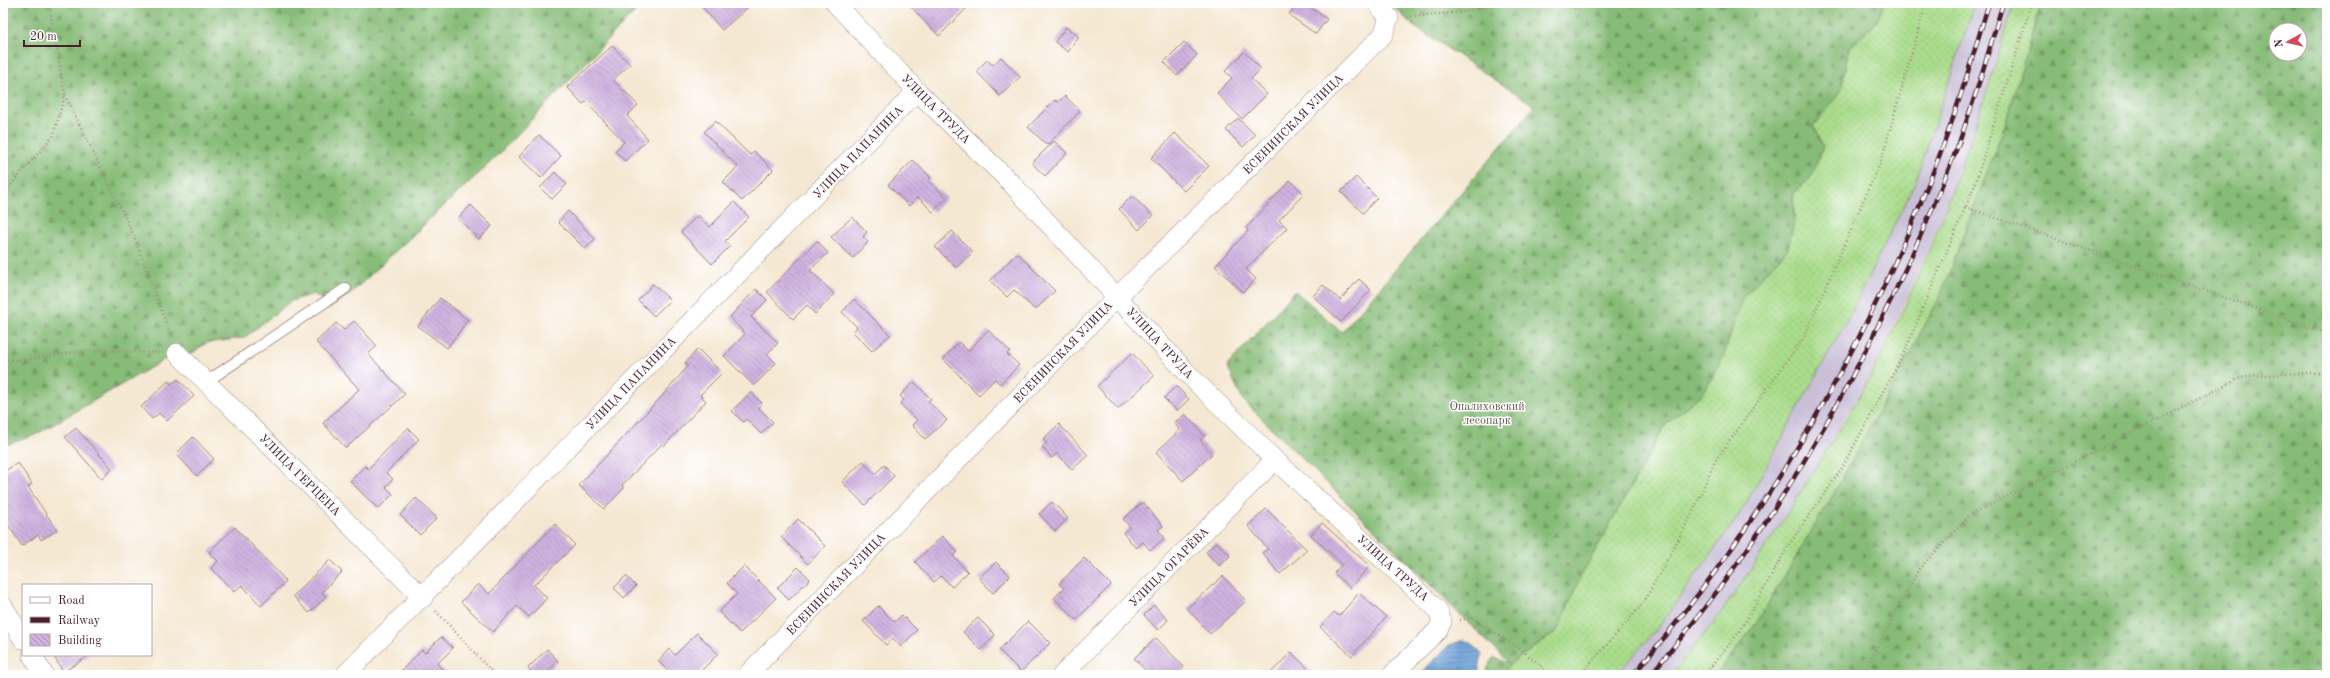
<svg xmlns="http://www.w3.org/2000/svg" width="2330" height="678" font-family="'Old Standard TT',serif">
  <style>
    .railway { fill: #c9bfd7 }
    .grass { fill: url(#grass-dots); stroke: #7a7e5b }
    .forest { fill: url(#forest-firs); stroke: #686e51; fill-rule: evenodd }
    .water { fill: url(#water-rules); stroke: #5a5f81 }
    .building { fill: url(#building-back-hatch) }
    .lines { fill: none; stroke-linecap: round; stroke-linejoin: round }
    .service-casing { stroke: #a0847f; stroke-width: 12 }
    .minor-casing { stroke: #a0847f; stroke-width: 20 }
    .path { stroke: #a0847f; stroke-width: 2.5; stroke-dasharray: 1 3; stroke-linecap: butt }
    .service { stroke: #fff; stroke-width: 10 }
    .minor { stroke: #fff; stroke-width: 19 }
    .rail-casing { stroke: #4a1f2b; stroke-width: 4.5 }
    .rail { stroke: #fff; stroke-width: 3; stroke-dasharray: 9; stroke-linecap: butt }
    .labels { text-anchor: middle; stroke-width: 3; stroke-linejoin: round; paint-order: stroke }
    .street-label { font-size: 12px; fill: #4a1f2b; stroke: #fff }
    .park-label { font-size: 12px; fill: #665848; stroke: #fff }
  </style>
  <defs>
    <pattern id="grass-dots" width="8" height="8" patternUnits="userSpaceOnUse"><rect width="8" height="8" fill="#a9dc8b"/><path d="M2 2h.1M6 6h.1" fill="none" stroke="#93bc78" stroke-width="1.8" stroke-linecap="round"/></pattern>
    <pattern id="forest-firs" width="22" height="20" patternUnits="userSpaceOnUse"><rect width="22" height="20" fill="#86bc77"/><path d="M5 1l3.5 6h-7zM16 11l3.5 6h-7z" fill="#709862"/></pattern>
    <pattern id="water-rules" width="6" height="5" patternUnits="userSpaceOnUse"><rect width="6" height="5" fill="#6a9fd7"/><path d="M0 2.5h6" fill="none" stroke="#5981af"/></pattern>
    <pattern id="building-back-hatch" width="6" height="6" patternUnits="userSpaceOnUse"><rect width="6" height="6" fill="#cfb2e0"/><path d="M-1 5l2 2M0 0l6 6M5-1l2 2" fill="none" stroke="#aa90b6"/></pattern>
  </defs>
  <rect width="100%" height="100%" fill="#fff"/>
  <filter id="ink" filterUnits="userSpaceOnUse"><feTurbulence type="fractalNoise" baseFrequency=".025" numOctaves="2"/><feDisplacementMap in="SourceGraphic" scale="8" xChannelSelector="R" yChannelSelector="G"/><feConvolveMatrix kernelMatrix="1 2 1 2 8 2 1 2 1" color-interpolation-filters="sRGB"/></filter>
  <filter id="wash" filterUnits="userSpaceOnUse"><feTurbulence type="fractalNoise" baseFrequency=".012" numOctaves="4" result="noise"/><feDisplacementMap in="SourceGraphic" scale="16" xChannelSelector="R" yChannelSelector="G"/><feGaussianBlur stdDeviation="0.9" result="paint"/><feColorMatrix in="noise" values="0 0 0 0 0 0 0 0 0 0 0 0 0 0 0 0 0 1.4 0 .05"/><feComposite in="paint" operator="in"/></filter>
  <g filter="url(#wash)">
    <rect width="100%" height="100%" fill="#f5e8d3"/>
    <path class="railway" d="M1975,3H2014L1988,91L1960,171L1919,271L1872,374L1760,559L1692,650L1671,675H1616L1657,629L1740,514L1849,316L1916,181Z"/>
    <path class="grass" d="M1884,3H1975L1916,181L1849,316L1740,514L1657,629L1616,675H1502L1510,664L1557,631L1581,576L1666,424L1704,392L1724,355L1742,298L1788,249L1794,220L1793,194L1811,177L1813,126L1841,91L1849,47L1877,21Z
      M2014,3H2041L2008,117L1940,297L1836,490L1757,622L1716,675H1671C1722,616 1764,551 1805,485C1827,448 1852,412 1872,373C1933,256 1977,129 2014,3Z"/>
    <path class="forest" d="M3,3H643L493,160L350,294L328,309L321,299L313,294L291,301L244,338L206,343L175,366L167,358L35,435L3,446Z
      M1390,3H1884L1877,21L1849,47L1841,91L1813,126L1823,147L1811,177L1793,194L1794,220L1788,249L1742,298L1724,355L1704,392L1666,424L1581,576L1557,631L1510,664L1502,675H1484L1493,658L1509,663L1242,399L1227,366L1295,291L1342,332L1535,106L1412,25Z
      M2041,3H2327V675H1716L1757,622L1836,490L1940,297L2008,117ZM2276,30H2300V54H2276Z"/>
    <path class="water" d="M1464,640L1472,644L1482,654L1478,675H1422V672L1449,645Z"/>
    <g id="blocks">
      <path class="building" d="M699,3H753L722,30Z
        M907,3H972L939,36Z
        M1298,3H1304L1327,19L1316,34L1289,15Z
        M1066,27L1079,37L1068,52L1055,42Z
        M1184,42L1197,55L1177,76L1164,62Z
        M612,46L630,64L613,80L638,105L627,116L648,139L625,161L615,151L624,142L586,102L583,104L567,87Z
        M1244,52L1261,69L1251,79L1267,94L1242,119L1217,93L1232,78L1225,71Z
        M1001,57L1020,77L1000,96L976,71L987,60L993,65Z
        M1065,96L1080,111L1047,145L1028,127L1055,100L1058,102Z
        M1238,118L1255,135L1243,147L1226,130Z
        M715,121L750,155L754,151L773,170L742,201L723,182L738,167L704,132Z
        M1175,133L1209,166L1184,191L1151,158Z
        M539,135L561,156L541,178L519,157Z
        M1054,141L1067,153L1045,176L1032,163Z
        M913,160L931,178L928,180L947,198L933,212L918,197L909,206L888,185Z
        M555,172L567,184L552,199L540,188Z
        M1356,177L1377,198L1363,213L1341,192Z
        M1290,180L1304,194L1279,220L1287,228L1246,269L1256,279L1243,292L1215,266L1248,231L1246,228Z
        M1132,196L1153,216L1139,230L1119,209Z
        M734,202L749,217L725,241L730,246L712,264L681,232L698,215L710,227Z
        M471,205L492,226L479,239L458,218Z
        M568,211L595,239L585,249L558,222Z
        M852,217L867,232L863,237L868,242L853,258L831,237Z
        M952,231L973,252L956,268L935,247Z
        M817,241L828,253L810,270L834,294L815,314L807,305L793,319L767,292Z
        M1017,253L1055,291L1035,310L1014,290L1007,297L990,281Z
        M1359,279L1371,290L1341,322L1313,296L1323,285L1340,300Z
        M653,284L670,300L654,316L638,300Z
        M756,289L767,300L751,317L778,343L767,354L776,363L754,386L724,356L745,334L730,317Z
        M440,298L468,320L447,348L418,326Z
        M854,299L890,335L872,351L853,332L857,327L842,312Z
        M354,321L377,346L368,354L405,394L346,448L323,423L359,389L316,342L336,323L344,330Z
        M988,330L1010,351L1007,354L1019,365L1000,384L995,379L979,395L943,359L959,342L968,351Z
        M698,349L722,373L700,395L706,401L664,446L662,444L622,485L624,488L604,509L579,485L664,394L688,366L685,363Z
        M1132,353L1154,376L1118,409L1097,386Z
        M178,379L194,396L167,421L159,413L152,419L141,407L168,381L171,384Z
        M914,382L931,399L928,401L947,420L925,439L912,425L917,420L900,404L904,400L900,396Z
        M1176,386L1189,399L1177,411L1164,398Z
        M751,392L762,403L758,407L773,422L761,434L746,419L743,422L732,411Z
        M1185,414L1205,436L1200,440L1212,454L1183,481L1156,452L1180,430L1174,423Z
        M1059,424L1088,455L1072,470L1057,453L1052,458L1042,447L1047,443L1043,439Z
        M76,428L112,469L102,479L65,437Z
        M408,428L419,439L386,473L393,479L386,487L393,494L378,509L350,481L365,466L368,469Z
        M193,437L214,459L197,476L176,454Z
        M863,461L875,474L884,465L894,476L865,505L842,482Z
        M18,463L32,484L28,487L57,530L41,540L38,535L22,546L3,517V472Z
        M416,498L437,518L420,535L400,515Z
        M1052,502L1068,518L1055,531L1039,514Z
        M1143,502L1163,526L1158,530L1165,538L1150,550L1143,542L1136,548L1123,533L1130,527L1123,519Z
        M1266,509L1307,550L1280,574L1262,553L1268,549L1248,526Z
        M798,519L825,546L808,564L781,537Z
        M1322,523L1370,566L1350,588L1334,573L1342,564L1311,535Z
        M555,524L575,545L534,585L547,598L529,617L517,606L493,632L461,602L478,584L489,594Z
        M235,527L286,581L261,606L242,585L234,592L211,568L218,561L209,552Z
        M942,536L958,552L953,556L968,572L952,587L941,576L934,582L915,562Z
        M1216,542L1230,556L1219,566L1206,552Z
        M1084,558L1111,585L1076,620L1054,598L1064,588L1059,584Z
        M330,560L342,572L322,592L326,597L309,613L293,596Z
        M996,562L1010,576L993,593L979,578Z
        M744,566L776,598L740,633L719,612L737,594L727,583Z
        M798,567L810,579L789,600L777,588Z
        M626,576L636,586L624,598L614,588Z
        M1223,576L1246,601L1210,634L1187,608Z
        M1359,593L1386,617L1352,656L1320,627L1334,612L1339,616Z
        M1154,605L1168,620L1158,630L1144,615Z
        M878,606L894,622L902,615L917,630L901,647L893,638L886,645L863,621Z
        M978,618L995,635L981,650L963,632Z
        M1028,621L1050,643L1021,672L999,650Z
        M697,633L718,654L697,675H672L658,661L669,649L675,655Z
        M441,637L453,648L437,664L448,675H397L422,650L425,653Z
        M1156,638L1184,667L1176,675H1150L1134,658Z
        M547,649L558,661L544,675H535L528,668Z
        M1291,652L1315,675H1269Z
        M53,655H90L63,672Z"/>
    </g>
  </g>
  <g filter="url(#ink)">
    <use href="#blocks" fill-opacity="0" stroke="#a0847f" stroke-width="1"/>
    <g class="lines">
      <defs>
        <path id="service" d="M206,382L346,288"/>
        <path id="minor" d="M835,3L917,91L1011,183L1192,378L1275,460L1437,609L1442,622L1437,631L1392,675
          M177,353L423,598
          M3,606L23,639
          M32,655L44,675
          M345,675L917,91
          M747,675L1117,297L1383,35L1389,18L1377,3
          M1062,675L1275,460"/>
      </defs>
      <use href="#service" class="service-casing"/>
      <use href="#minor" class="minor-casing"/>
      <path class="path" d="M1555,3L1576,8L1593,3
        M1407,17L1462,12L1501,3
        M65,95L133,234L171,337
        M3,194L53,136L65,95L49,3
        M1965,207L2327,333
        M3,360H22L94,350L160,353
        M436,611L495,675
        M1460,620L1472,618L1522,650L1551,675
        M1580,675L1643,604L1692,514L1715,461L1804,337L1882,158L1926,3
        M1704,675L1740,631L1788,546L1841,470L1904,353L1974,187L2032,3
        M1862,675L1919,569L1970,515L2244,376L2327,372"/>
      <use href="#service" class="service"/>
      <use href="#minor" class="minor"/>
      <defs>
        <path id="rail" d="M1633,675C1766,521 1872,337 1943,146C1961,99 1974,51 1989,3
          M1650,675C1781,524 1882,338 1955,153C1974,104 1988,53 2003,3"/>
      </defs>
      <use href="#rail" class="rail-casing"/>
      <use href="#rail" class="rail"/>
    </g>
  </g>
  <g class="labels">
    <g class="street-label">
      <text transform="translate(936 109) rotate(45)" y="4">УЛИЦА ТРУДА</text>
      <text transform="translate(1293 124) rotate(-45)" y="4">ЕСЕНИНСКАЯ УЛИЦА</text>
      <text transform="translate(858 152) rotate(-46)" y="4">УЛИЦА ПАПАНИНА</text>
      <text transform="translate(1160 343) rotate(47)" y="4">УЛИЦА ТРУДА</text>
      <text transform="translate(1063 352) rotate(-46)" y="4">ЕСЕНИНСКАЯ УЛИЦА</text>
      <text transform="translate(631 383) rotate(-46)" y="4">УЛИЦА ПАПАНИНА</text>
      <text transform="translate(300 475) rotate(45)" y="4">УЛИЦА ГЕРЦЕНА</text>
      <text transform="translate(1169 567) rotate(-45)" y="4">УЛИЦА ОГАРЁВА</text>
      <text transform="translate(1393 568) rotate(42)" y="4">УЛИЦА ТРУДА</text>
      <text transform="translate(836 584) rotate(-46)" y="4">ЕСЕНИНСКАЯ УЛИЦА</text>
    </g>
    <g class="park-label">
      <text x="1487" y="410">Опалиховский<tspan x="1487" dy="14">лесопарк</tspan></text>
    </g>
  </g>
  <rect width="2330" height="678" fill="none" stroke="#fff" stroke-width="16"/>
  <rect x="22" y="584" width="130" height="72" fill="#ffffff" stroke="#b7a5aa"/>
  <rect x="30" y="597" width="20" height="6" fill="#ffffff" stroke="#b7a5aa"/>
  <text x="58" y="604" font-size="12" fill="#4a1f2b">Road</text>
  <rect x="30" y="617" width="20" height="6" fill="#4a1f2b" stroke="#b7a5aa"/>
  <text x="58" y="624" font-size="12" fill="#4a1f2b">Railway</text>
  <rect x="30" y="634" width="20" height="12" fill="url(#building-back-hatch)" stroke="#b7a5aa"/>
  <text x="58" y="644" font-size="12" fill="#4a1f2b">Building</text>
  <g transform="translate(2288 42) rotate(262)"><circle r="19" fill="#ffffff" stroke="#b7a5aa"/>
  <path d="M0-3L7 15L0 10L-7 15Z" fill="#d1495b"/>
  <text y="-6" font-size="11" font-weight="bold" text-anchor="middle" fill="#4a1f2b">N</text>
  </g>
  <path d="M24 40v6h56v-6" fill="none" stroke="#4a1f2b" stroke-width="2"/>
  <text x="30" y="40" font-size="12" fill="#4a1f2b" stroke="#ffffff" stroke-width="3" paint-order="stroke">20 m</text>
</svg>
